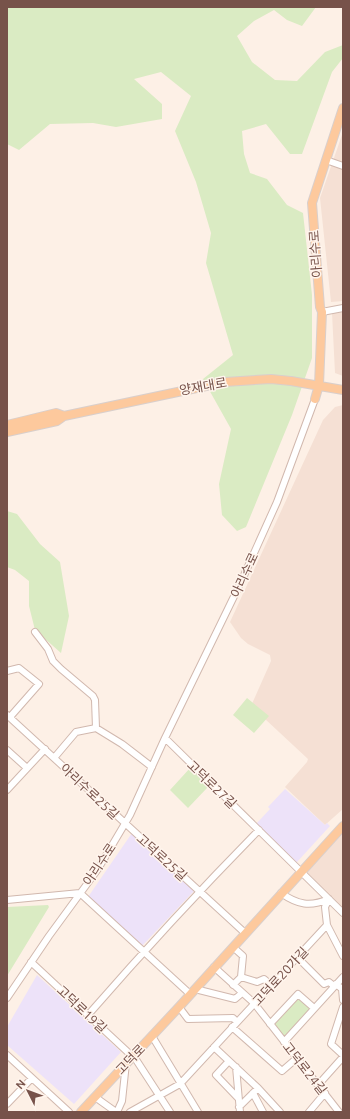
<svg xmlns="http://www.w3.org/2000/svg" width="350" height="1119" font-family="Ubuntu,'Noto Sans KR',sans-serif">
  <style>
    .residential { fill: #f5e0d4 }
    .education { fill: #ede2f9 }
    .green { fill: #daebc3 }
    .lines { fill: none; stroke-linecap: round; stroke-linejoin: round }
    .minor-casing { stroke: #d1b8ae; stroke-width: 8 }
    .major-casing { stroke: #d9cfcc; stroke-width: 10 }
    .minor { stroke: #fff; stroke-width: 6 }
    .major { stroke: #fdc99d; stroke-width: 8 }
    .labels { text-anchor: middle; stroke-width: 3; stroke-linejoin: round; paint-order: stroke }
    .street-label { font-size: 13px; fill: #77524a; stroke: #fff5ed }
  </style>
  <rect width="100%" height="100%" fill="#fdf0e6"/>
  <path class="residential" d="M343,132V301L331,302L320,198Z
    M343,312V376L335,373L332,313Z
    M343,405V809L325,825L285,787L307,762L308,759L251,706L271,661L270,655L248,644L241,638L230,622L323,420L335,407Z
    M343,830V909L305,872Z"/>
  <path class="education" d="M285,789L325,825L327,823L330,826L297,862L293,861L256,824L270,809L268,807Z
    M132,833L194,891L142,946L88,897Z
    M37,975L121,1052L74,1104L7,1045V1027Z"/>
  <path class="green" d="M7,7H316L302,26L287,20L274,10L254,21L237,36L252,62L275,80L297,81L325,52L343,45V58L332,72L302,154H290L266,124L242,131L244,154L250,173L267,179L287,205L303,213L312,295V358L292,415L246,527L237,531L222,515L219,484L231,429L203,379L233,355L206,263L211,233L196,182L175,131L191,96L161,72L134,79L162,104V119L116,127L93,123L50,124L19,150L7,144Z
    M7,511L17,514L40,544L60,562L69,616L61,653L35,630L29,606V581L15,570L7,567Z
    M247,698L269,716L254,733L233,715Z
    M191,767L207,784V788L188,808L170,790Z
    M48,905L49,907L7,976V907Z
    M298,997L311,1009L283,1039L272,1025Z"/>
  <g class="lines">
    <defs>
      <path id="minor" d="M326,160L343,166
        M322,312L343,308
        M35,632L48,649L53,661L61,669L93,696L95,700L96,728L122,744L152,767
        M7,671L19,668L39,684L10,717
        M7,715L245,933
        M165,738L343,913
        M7,750L27,768
        M54,758L76,732L96,728
        M7,790L45,749
        M281,893C298,905 310,907 329,899
        M329,899L325,907L327,925L343,956
        M7,900L80,893L190,994
        M233,947L243,956L241,977L233,985
        M297,957L324,984L329,982L334,986
        M31,962L132,1056
        M214,967L254,1003L339,1112
        M241,977L257,982L264,979L271,985
        M336,984L342,989L343,1000
        M195,989L235,999L242,993
        M7,998L49,936L98,869L130,815L165,738L241,582L277,502L315,399
        M179,1007L188,1019L233,1018L237,1022
        M343,1007L331,1044L343,1055
        M88,1015C143,952 200,890 259,830
        M270,1024L298,994L314,1008
        M232,1027L282,1071L297,1058
        M152,1036L198,1112
        M284,1042L343,977
        M214,1047L258,1088L280,1112
        M7,1055L69,1112
        M133,1055L170,1112
        M229,1061L216,1075L238,1098
        M236,1067L240,1112
        M318,1085L343,1057
        M253,1093L263,1112
        M95,1097L116,1112
        M7,1104L32,1078
        M239,1107L258,1088
        M117,1112L122,1101L126,1063
        M130,1112L180,1084L327,925
        M309,1112L325,1093"/>
      <path id="major" d="M315,399L319,385L322,312L320,307L312,203L343,108
        M7,425L56,413L64,416L225,382L271,379L291,381L343,390
        M7,432L57,421L64,416
        M81,1112L179,1007L343,826"/>
    </defs>
    <use href="#minor" class="minor-casing"/>
    <use href="#major" class="major-casing"/>
    <use href="#minor" class="minor"/>
    <use href="#major" class="major"/>
  </g>
  <g class="labels">
    <g class="street-label">
      <text transform="translate(315 254) rotate(-94)" y="5">아리수로</text>
      <text transform="translate(203 386) rotate(-10)" y="5">양재대로</text>
      <text transform="translate(244 575) rotate(-65)" y="5">아리수로</text>
      <text transform="translate(212 784) rotate(44)" y="5">고덕로27길</text>
      <text transform="translate(90 791) rotate(43)" y="5">아리수로25길</text>
      <text transform="translate(162 857) rotate(42)" y="5">고덕로25길</text>
      <text transform="translate(99 864) rotate(-56)" y="5">아리수로</text>
      <text transform="translate(280 976) rotate(-47)" y="5">고덕로20가길</text>
      <text transform="translate(82 1009) rotate(43)" y="5">고덕로19길</text>
      <text transform="translate(130 1059) rotate(-46)" y="5">고덕로</text>
      <text transform="translate(305 1068) rotate(52)" y="5">고덕로24길</text>
    </g>
  </g>
  <rect width="350" height="1119" fill="none" stroke="#77524a" stroke-width="16"/>
  <g transform="translate(28 1091) rotate(312)" stroke="#fff5ed" stroke-width="3" paint-order="stroke">
  <path d="M0-3L7 15L0 10L-7 15Z" fill="#77524a"/>
  <text y="-6" font-size="11" font-weight="bold" text-anchor="middle" fill="#77524a">N</text>
  </g>
</svg>
